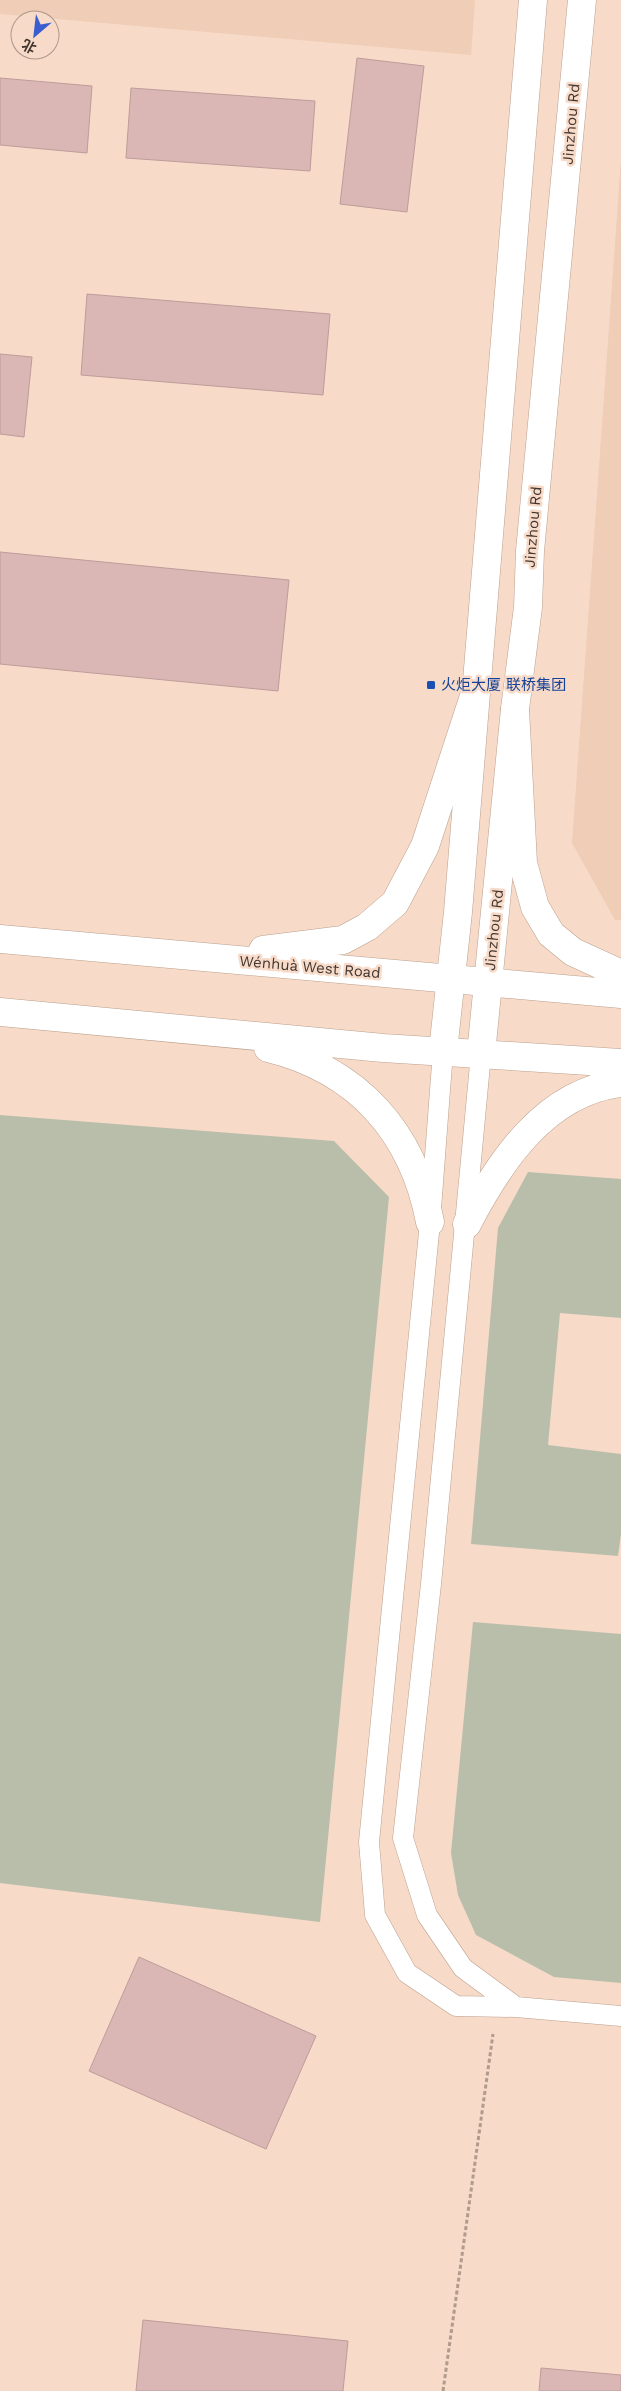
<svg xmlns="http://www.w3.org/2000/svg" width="621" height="2391" font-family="'Work Sans','Noto Sans SC',sans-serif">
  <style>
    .built { fill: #efcdb6 }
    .green { fill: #b9beab }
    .building { fill: #dab7b5; stroke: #be9c9a }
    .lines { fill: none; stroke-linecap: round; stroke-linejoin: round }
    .service-casing { stroke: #bba08e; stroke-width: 21 }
    .secondary-casing { stroke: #bba08e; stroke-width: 29 }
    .primary-casing { stroke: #bba08e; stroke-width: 29 }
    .path { stroke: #b19b8d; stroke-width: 3; stroke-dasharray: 4 2.5; stroke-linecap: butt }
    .service { stroke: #fff; stroke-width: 20 }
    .secondary { stroke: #fff; stroke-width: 28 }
    .primary { stroke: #fff; stroke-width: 28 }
    .transit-dot { fill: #1a4fb4; stroke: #f7dac8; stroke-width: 2 }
    .labels { text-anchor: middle; stroke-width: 5; stroke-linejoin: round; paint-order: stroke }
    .street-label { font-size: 15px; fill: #41362f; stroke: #f7dac8 }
    .transit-label { font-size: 15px; fill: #164399; stroke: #f7dac8; text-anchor: start }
  </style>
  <rect width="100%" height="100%" fill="#f7dac8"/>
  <path class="built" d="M0,0H475L471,55L0,14Z
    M621,160V920H615L572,843Z"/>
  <path class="green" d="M0,1115L334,1141L389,1197L320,1922L0,1883Z
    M528,1172L621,1179V1318L560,1313L548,1445L621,1454V1534L618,1556L471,1544L498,1228Z
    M473,1622L621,1634V1983L554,1977L476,1935L458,1895L451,1853Z"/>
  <path class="building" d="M357,58L424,66L407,212L340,204Z
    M0,78L92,86L87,153L0,145Z
    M131,88L315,101L310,171L126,158Z
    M87,294L330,314L323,395L81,375Z
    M0,354L32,357L24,437L0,434Z
    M0,552L289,580L278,691L0,664Z
    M139,1957L316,2036L266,2149L89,2071Z
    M143,2320L348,2341L343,2391H136Z
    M541,2368L621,2375V2391H539Z"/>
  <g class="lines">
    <defs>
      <path id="service" d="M443,1051L430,1222L369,1842L375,1915L407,1973L456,2006L516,2007L621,2016
        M481,1054L431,1584L403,1838L427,1915L463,1968L516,2007"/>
      <path id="secondary" d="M443,1051L458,912L533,0
        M481,1054L515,709L528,607L530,551L582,0"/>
      <path id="primary" d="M515,709L523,863L535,907L551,934L573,952L621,974
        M0,939L621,994
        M263,950L343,940L367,927L395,903L425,846L476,690
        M0,1012L383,1048L621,1063
        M268,1048C358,1070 413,1132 430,1222
        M467,1224C499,1162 545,1092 621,1083"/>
    </defs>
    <use href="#service" class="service-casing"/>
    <use href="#secondary" class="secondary-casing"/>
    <use href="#primary" class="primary-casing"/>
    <path class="path" d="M443,2391L493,2034"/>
    <use href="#service" class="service"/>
    <use href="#secondary" class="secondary"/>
    <use href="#primary" class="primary"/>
  </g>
  <rect class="transit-dot" x="426" y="680" width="10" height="10" rx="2.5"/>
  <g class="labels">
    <g class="street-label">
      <text transform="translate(571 124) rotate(-85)" y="5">Jinzhou Rd</text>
      <text transform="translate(533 527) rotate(-85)" y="5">Jinzhou Rd</text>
      <text transform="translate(494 930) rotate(-84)" y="5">Jinzhou Rd</text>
      <text transform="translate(310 967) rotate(5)" y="5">Wénhuà West Road</text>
    </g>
    <g class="transit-label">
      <text x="441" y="690">火炬大厦 联桥集团</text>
    </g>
  </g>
  <g transform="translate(35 35) rotate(208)"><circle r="24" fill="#f7dac8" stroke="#ae988b"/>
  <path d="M0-4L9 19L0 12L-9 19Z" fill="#3a5ecf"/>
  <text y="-8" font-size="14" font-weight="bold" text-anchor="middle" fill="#41362f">北</text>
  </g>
</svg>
